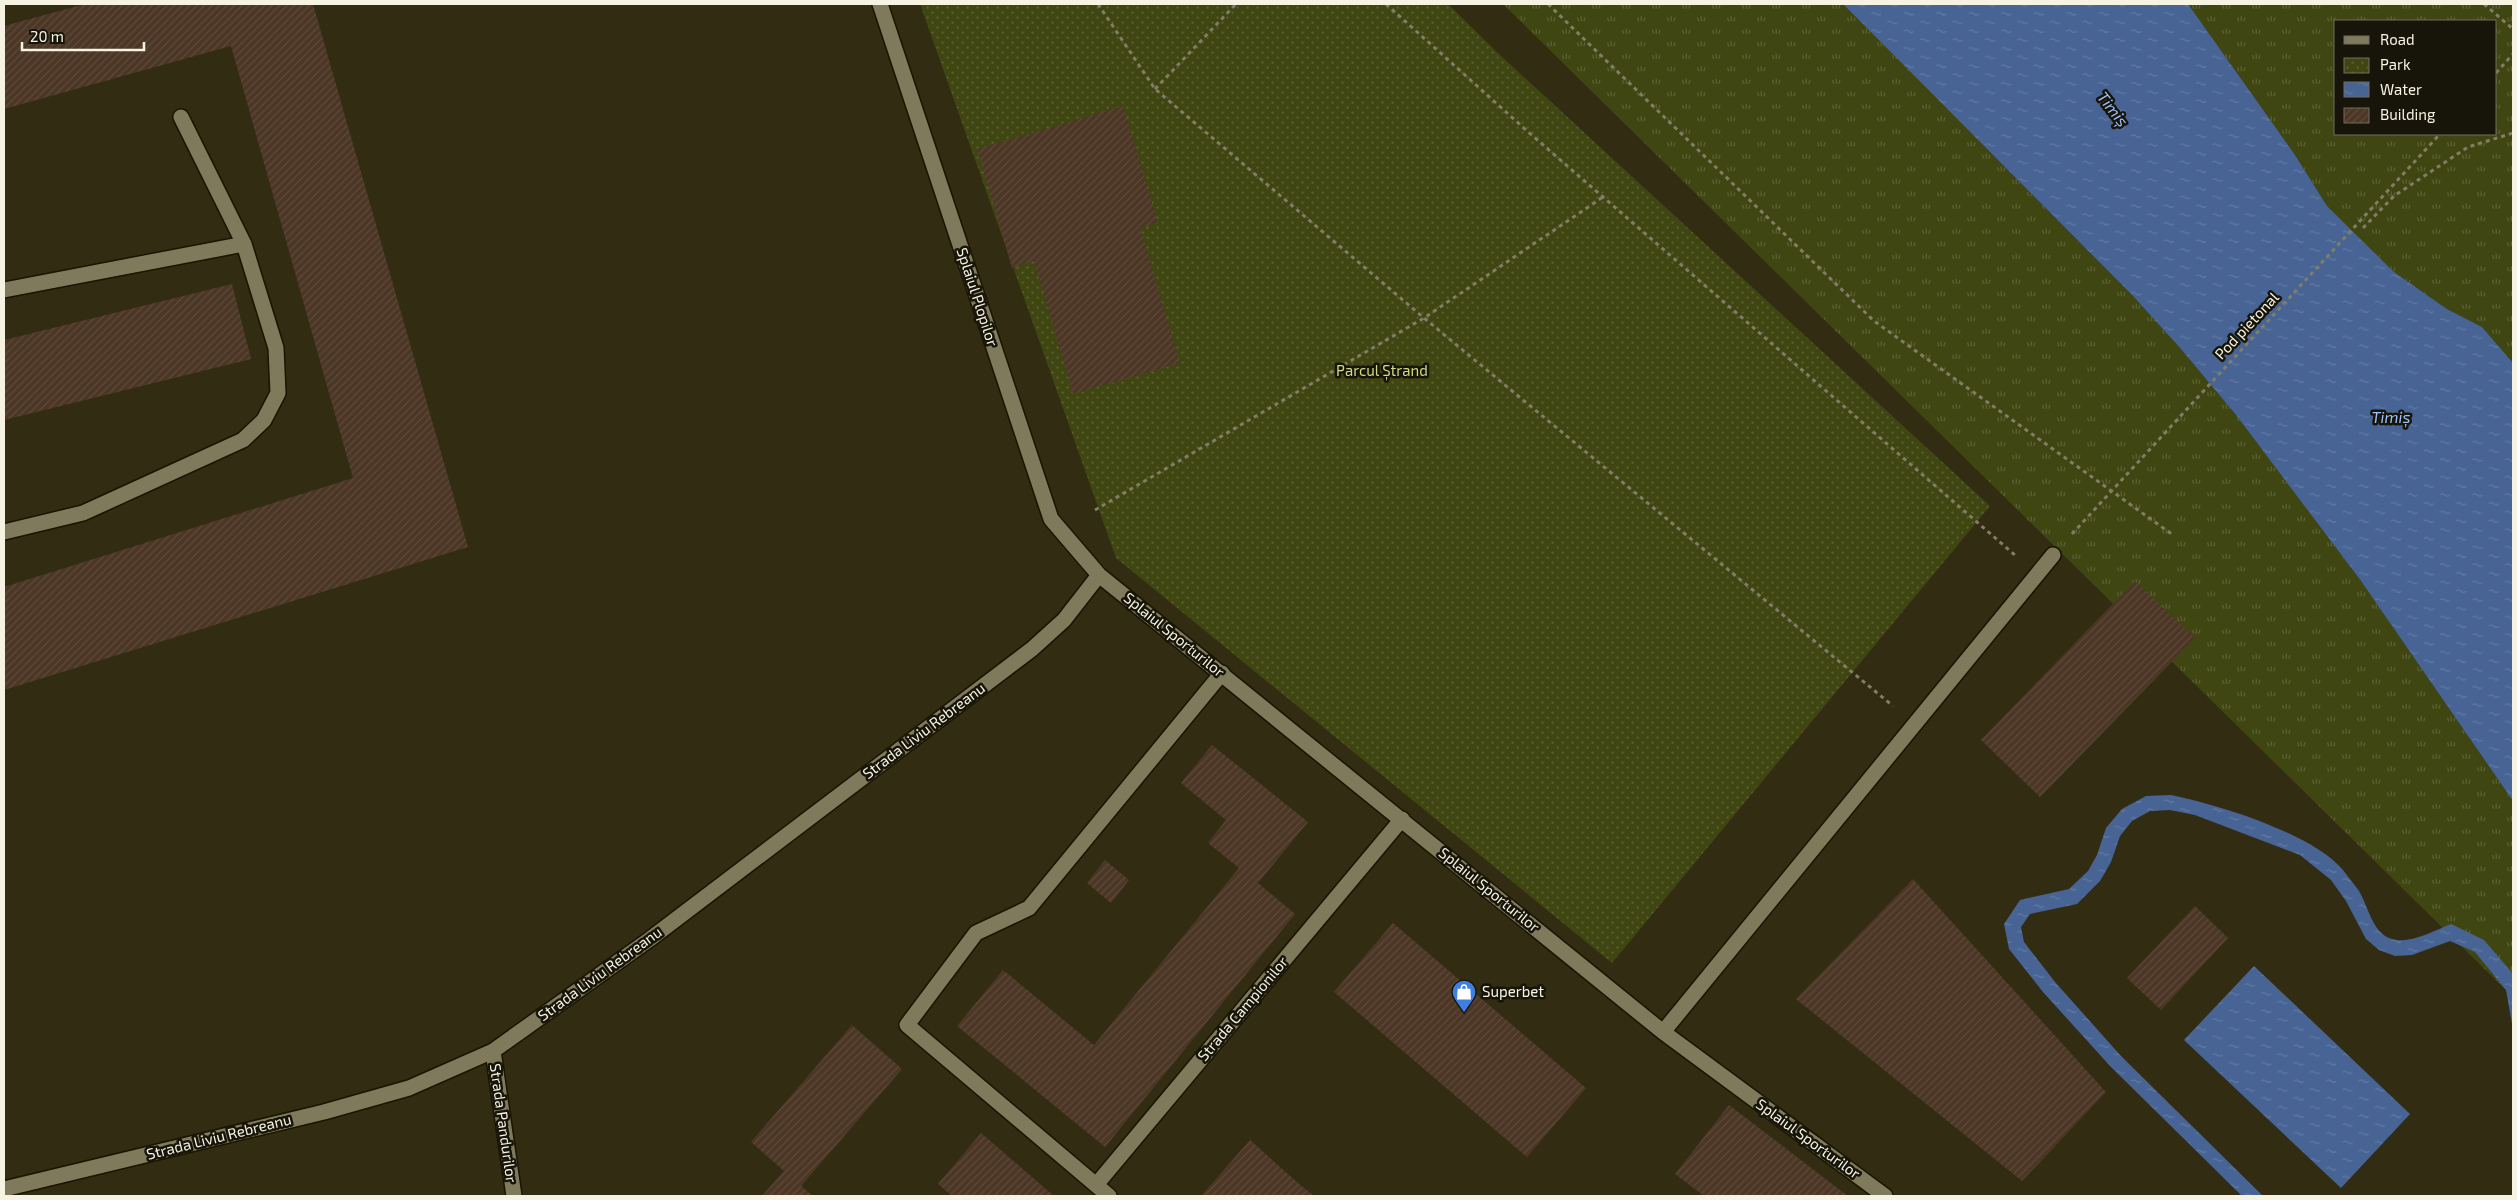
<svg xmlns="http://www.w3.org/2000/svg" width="2517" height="1200" font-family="'Exo 2',sans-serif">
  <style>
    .grass { fill: url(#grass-tufts); fill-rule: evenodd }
    .park { fill: url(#park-dots) }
    .water { fill: url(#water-ripples) }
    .building { fill: url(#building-hatch) }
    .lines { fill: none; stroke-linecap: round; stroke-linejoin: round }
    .service-casing { stroke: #1a1400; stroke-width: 18 }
    .minor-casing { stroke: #1a1400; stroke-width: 18 }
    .path { stroke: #827d67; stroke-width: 3; stroke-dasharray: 4 4; stroke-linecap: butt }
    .service { stroke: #807a5d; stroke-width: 15 }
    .minor { stroke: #807a5d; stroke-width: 15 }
    .path-bridge { stroke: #827d67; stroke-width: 3; stroke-dasharray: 4 4; stroke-linecap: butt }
    .labels { text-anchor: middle; stroke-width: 5; stroke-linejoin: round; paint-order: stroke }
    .street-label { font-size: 15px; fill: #f6f3e3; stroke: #171409 }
    .park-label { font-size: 15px; fill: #cfdc81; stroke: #171409 }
    .poi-label { font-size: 15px; fill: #f6f3e3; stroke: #171409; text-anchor: start }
    .water-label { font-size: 16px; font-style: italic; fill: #9dc1fc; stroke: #171409 }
  </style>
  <defs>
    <pattern id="grass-tufts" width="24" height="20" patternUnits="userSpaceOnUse" patternTransform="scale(1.25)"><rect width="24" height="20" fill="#404612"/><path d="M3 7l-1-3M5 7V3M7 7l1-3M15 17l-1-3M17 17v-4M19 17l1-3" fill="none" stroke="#5c6134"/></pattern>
    <pattern id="park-dots" width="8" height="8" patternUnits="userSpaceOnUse" patternTransform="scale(1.25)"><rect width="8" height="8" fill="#404612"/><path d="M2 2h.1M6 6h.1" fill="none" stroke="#5c6134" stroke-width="1.8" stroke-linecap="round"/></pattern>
    <pattern id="water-ripples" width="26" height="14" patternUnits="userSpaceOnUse" patternTransform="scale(1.25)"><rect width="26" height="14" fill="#476495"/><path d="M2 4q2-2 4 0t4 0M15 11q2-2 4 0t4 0" fill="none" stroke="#627ba4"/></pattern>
    <pattern id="building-hatch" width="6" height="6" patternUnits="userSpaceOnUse" patternTransform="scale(1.25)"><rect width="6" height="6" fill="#4c3625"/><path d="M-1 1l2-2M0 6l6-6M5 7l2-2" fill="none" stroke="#5e4a3a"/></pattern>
  </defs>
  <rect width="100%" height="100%" fill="#322c12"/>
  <path class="grass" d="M1503,4H1843L2132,295L2181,349L2236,415L2361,581L2513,801V997Z
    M2188,4H2513V363L2482,327L2447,309L2394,272L2327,206L2295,155ZM2336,21H2496V134H2336Z"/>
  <path class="park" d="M920,4H1448L1500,55L1990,506L1612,963L1116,558Z"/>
  <path class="water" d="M1843,4H2188L2295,155L2327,206L2394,272L2447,309L2482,327L2513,363V801L2361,581L2236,415L2181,349L2132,295Z
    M2171,795C2219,805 2311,833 2343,870C2348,877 2354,884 2359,891C2368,906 2372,931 2389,938C2408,946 2433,931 2451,924L2484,940L2513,974V1029L2506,990L2475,952L2450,941L2412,955L2395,956L2379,950L2366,939L2346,901L2331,880L2300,855L2195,815L2170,810L2150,811L2132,821L2120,836L2111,862L2100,881L2077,904L2030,914L2021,927L2024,942L2055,982L2121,1056L2263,1196H2242L2110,1066L2043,992L2009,949L2004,924L2020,900L2069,889L2088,871L2097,855L2106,828L2122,809L2146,796Z
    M2254,966L2410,1114L2341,1188L2184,1040Z"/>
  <path class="building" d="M85,4H313L468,547L4,690V587L353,478L231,46L4,109V26Z
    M1123,106L1158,223L1140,228L1180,363L1073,394L1034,261L1012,268L977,149Z
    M232,284L251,359L4,420V340Z
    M2135,581L2195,638L2040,797L1981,740Z
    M1212,745L1308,822L1258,883L1295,914L1105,1147L957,1026L1003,970L1094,1045L1239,868L1208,843L1226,820L1181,783Z
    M1105,860L1129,880L1111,903L1087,883Z
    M1913,879L2106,1092L2022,1181L1796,999Z
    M2195,906L2228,938L2161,1010L2127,978Z
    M1393,923L1586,1088L1527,1157L1334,992Z
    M852,1025L902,1069L801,1186L813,1196H762L784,1171L751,1142Z
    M1729,1105L1840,1190L1848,1196H1704L1675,1174Z
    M981,1133L1054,1196H952L938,1184Z
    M1250,1140L1298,1183L1314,1196H1201Z"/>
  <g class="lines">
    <defs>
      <path id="service" d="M4,290L244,244
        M4,532L83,513L243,440L264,420L278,393L276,348L244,244L181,117
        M1096,1185L907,1025L976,933L1029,908L1222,673"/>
      <path id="minor" d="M880,4L1051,519L1099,575L1663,1032L1885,1196
        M1663,1032L2053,555
        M493,1051L514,1196
        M4,1189L324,1112L409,1088L493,1051L650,939L1032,649L1064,620L1099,575
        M1109,1196L1096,1185L1402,819"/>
    </defs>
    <use href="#service" class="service-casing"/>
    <use href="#minor" class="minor-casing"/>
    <path class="path" d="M1098,4L1155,89L1424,318L1893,706
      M1386,4L1526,130L2016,556
      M1548,4L1874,321L2173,535
      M2484,4L2513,29
      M2496,73L2513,54
      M1155,89L1236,4
      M2363,228L2394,196L2468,147L2513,133
      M1095,510L1424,318L1603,197"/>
    <use href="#service" class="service"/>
    <use href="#minor" class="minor"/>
    <path class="path-bridge" d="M2072,534L2440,134"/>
  </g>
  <defs>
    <symbol id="shop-pin" viewBox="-11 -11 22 30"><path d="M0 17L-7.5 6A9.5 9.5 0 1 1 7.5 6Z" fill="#3f7fe0" stroke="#171409"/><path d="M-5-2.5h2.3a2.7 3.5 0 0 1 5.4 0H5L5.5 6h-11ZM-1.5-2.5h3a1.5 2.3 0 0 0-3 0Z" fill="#fff"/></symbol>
  </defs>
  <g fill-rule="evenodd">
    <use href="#shop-pin" x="1450" y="978" width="28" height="38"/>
  </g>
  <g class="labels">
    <g class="street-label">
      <text transform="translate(977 297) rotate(72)" y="5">Splaiul Plopilor</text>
      <text transform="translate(2247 326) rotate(-47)" y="5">Pod pietonal</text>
      <text transform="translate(1174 635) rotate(39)" y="5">Splaiul Sporturilor</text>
      <text transform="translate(924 731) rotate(-37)" y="5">Strada Liviu Rebreanu</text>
      <text transform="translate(1489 890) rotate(39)" y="5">Splaiul Sporturilor</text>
      <text transform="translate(600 974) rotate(-36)" y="5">Strada Liviu Rebreanu</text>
      <text transform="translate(1243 1009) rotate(-50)" y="5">Strada Campionilor</text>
      <text transform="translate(503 1123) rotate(82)" y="5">Strada Pandurilor</text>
      <text transform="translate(219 1137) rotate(-14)" y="5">Strada Liviu Rebreanu</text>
      <text transform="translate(1808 1139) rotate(36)" y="5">Splaiul Sporturilor</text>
    </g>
    <g class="park-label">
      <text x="1382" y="376">Parcul Ștrand</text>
    </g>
    <g class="poi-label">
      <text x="1482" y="997">Superbet</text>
    </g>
    <g class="water-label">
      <text transform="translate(2113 109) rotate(52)" y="6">Timiș</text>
      <text x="2391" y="423">Timiș</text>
    </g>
  </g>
  <rect width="2517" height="1200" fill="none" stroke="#f6f3e3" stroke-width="10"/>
  <rect x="2334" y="20" width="162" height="115" fill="#171409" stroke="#706d60"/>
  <rect x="2344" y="36" width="25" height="8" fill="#807a5d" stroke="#706d60"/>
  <text x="2380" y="45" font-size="15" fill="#f6f3e3">Road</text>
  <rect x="2344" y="58" width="25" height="15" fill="url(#park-dots)" stroke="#706d60"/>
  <text x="2380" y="70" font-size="15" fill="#f6f3e3">Park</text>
  <rect x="2344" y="82" width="25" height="15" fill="url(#water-ripples)" stroke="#706d60"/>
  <text x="2380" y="95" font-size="15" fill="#f6f3e3">Water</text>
  <rect x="2344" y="108" width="25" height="15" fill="url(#building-hatch)" stroke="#706d60"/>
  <text x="2380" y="120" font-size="15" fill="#f6f3e3">Building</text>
  <path d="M22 42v8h122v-8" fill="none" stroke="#f6f3e3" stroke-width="2.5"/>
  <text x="30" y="42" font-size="15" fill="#f6f3e3" stroke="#171409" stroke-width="4" paint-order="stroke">20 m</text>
</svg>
